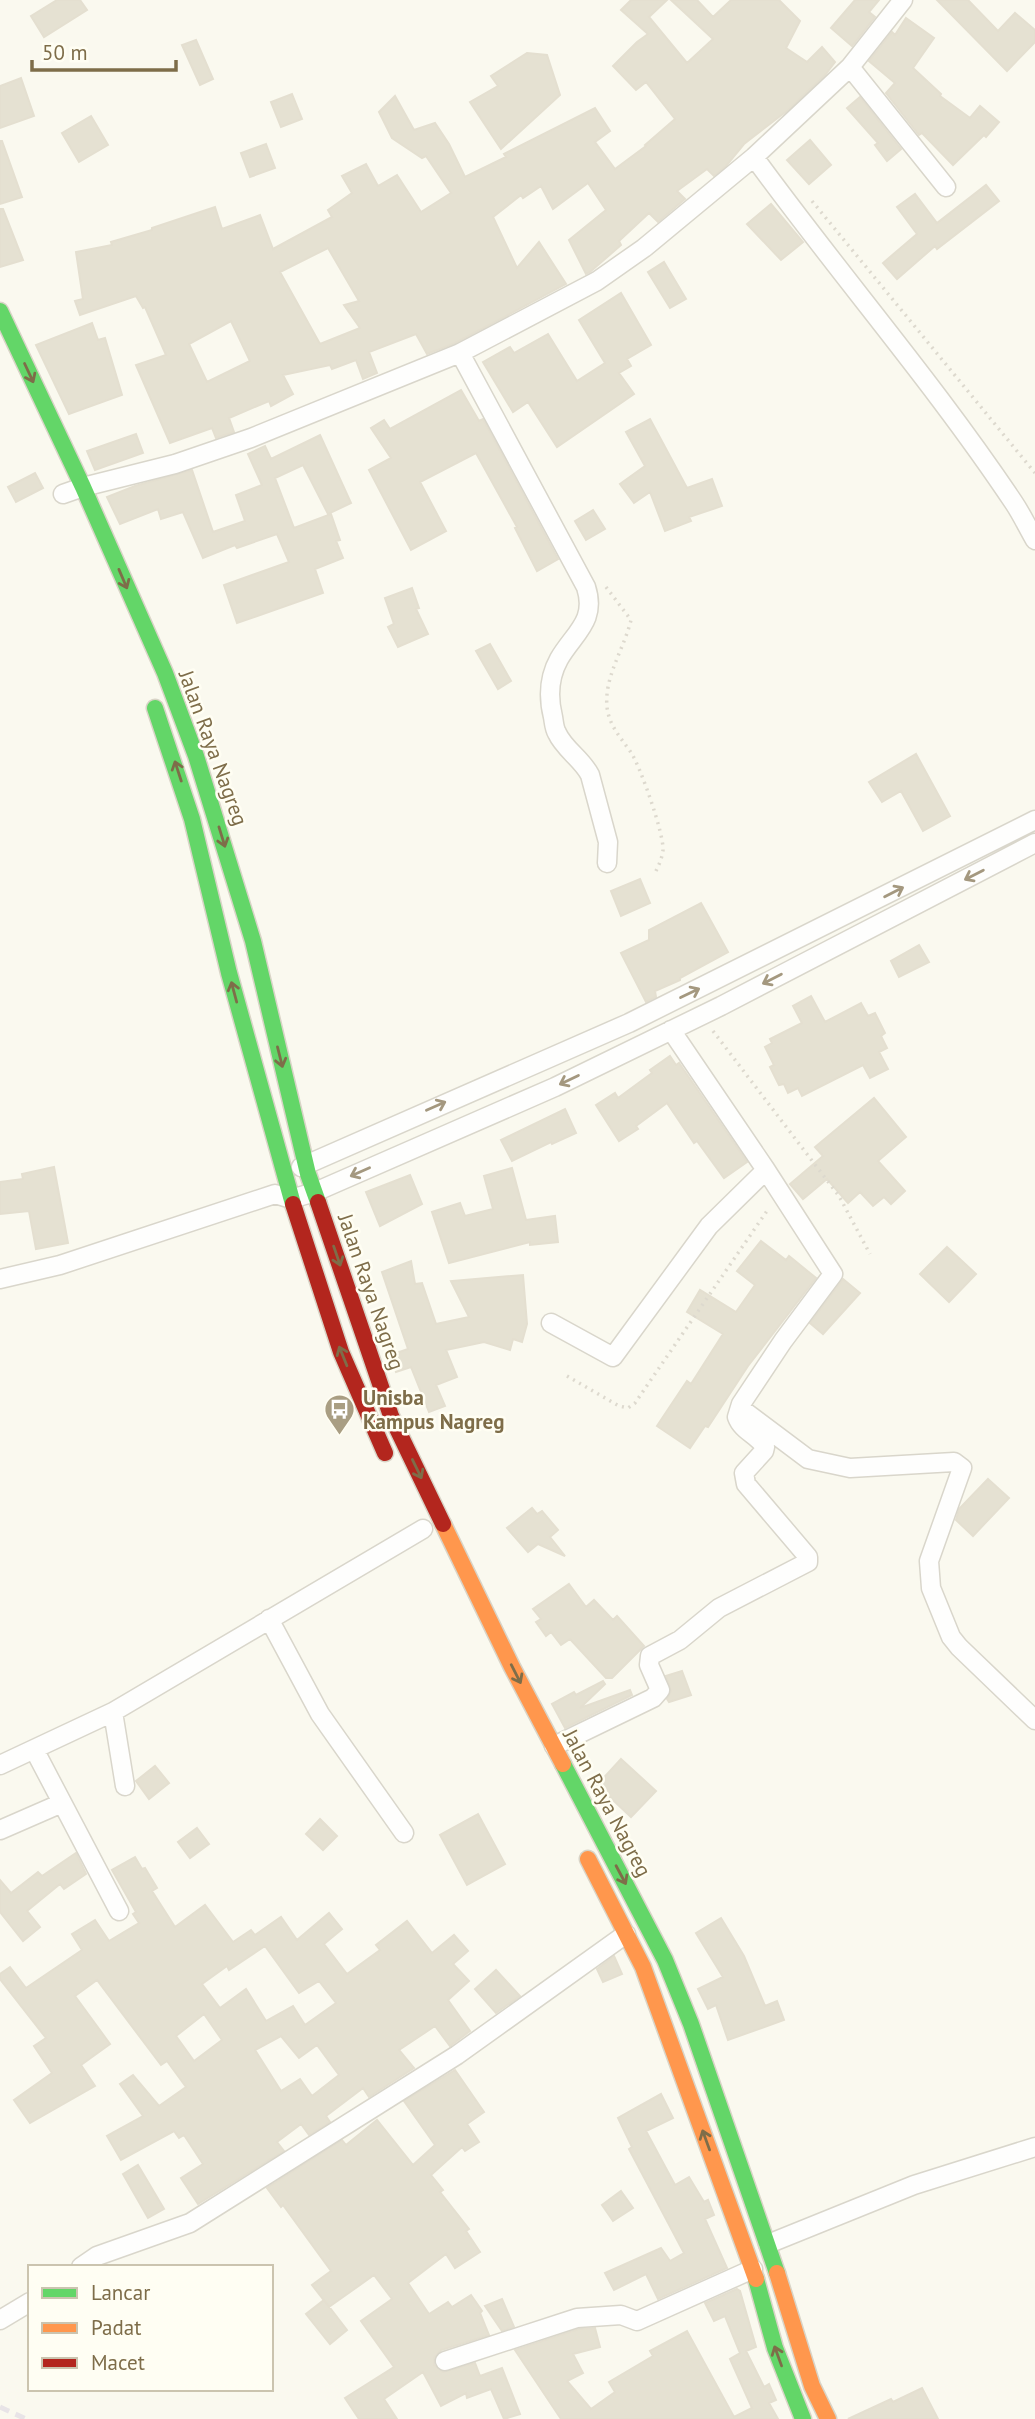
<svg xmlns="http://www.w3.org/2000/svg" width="1035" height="2419" font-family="'PT Sans',sans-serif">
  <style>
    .building { fill: #e5e1d2; stroke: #e4dfd0; stroke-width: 2; fill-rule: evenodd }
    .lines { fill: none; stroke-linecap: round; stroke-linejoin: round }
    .street-casing { stroke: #d9d6cb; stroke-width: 21 }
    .fast-casing { stroke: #d9d4c7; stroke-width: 19 }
    .slow-casing { stroke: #d9d4c7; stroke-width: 19 }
    .jam-casing { stroke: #d9d4c7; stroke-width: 19 }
    .path { stroke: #ddd9ce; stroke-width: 3.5; stroke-dasharray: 2 5; stroke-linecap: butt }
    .street { stroke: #fefefd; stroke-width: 18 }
    .fast { stroke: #63d668; stroke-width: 16 }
    .slow { stroke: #ff974d; stroke-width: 16 }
    .jam { stroke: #b3261e; stroke-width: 16 }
    .rail { stroke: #e8e4e7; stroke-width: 5; stroke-dasharray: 10 7; stroke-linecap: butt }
    .oneway { stroke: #7e6d49 }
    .oneway2 { stroke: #a4987f }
    .labels { text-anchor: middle; stroke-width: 5; stroke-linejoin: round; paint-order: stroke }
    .street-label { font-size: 21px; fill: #7e6d49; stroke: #fffef3 }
    .poi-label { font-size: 21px; font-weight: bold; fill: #7e6d49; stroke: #fffef3; text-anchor: start }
  </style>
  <rect width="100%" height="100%" fill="#faf9ef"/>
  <path class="building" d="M57,0H80L87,10L44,37L31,16Z
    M631,0H667L649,17L687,63L713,39L671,0H697L713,17L731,0H779L800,21L786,48L807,62L822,47L835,62L825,75L788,110L744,144L726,166L714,176L707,169L677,191L685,199L658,222L649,213L619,241L621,245L590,272L586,274L569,240L606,210L588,183L553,209L541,186L523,198L521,195L493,217L517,268L539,242L566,284L455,343L427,354L416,334L369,352L377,373L363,379L356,360L332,369L330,365L283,375L293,394L271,406L269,401L229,418L234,432L216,438L212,428L170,443L136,365L166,355L145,307L143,308L136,296L80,315L75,301L83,299L76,252L112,245L111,242L152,230V228L215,207L222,229L260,215L273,249L332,217L328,210L352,193L342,176L366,164L378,186L397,175L421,212L451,193L426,156L422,158L392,138L379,112L395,96L414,130L435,123L449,144L465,177L506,157L504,154L595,108L610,131L595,142L615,169L646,146L645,145L675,119L646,82L636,90L613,66L637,42L648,34L621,10ZM328,248L359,301L344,305L360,328L320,344L280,272ZM231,321L250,361L207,382L189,344Z
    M855,0H879L869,12L875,17L852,46L831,28Z
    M937,0H968L998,31L1015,13L1035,30V42L1007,71Z
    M906,18L934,38L913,68L941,94L940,96L970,118L980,106L999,122L986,137L984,135L953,165L922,133L919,135L886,93L895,83L869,61L892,32L895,35Z
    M196,40L213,79L200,85L182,45Z
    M527,53L547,55L560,95L501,149L470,102L498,86L491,76Z
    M21,78L34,116L0,128V86Z
    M292,94L302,119L281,127L271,102Z
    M860,97L901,149L887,161L875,145L878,143L847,108Z
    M91,116L108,145L79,162L62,133Z
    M810,140L831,165L809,184L787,160Z
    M0,141H2L22,197L0,204Z
    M266,144L275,168L250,177L241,153Z
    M986,185L999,201L937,249L935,246L897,279L883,263L917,234L897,207L915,194L937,223Z
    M771,204L803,242L781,260L747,224Z
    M0,209H3L23,260L0,267Z
    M664,262L686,299L670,308L648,272Z
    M621,293L651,345L627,359L631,366L619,373L634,394L557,447L528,402L513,412L483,362L510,347L514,353L548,334L577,381L605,363L579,320Z
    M92,323L98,340L105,338L122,395L69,414L36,345Z
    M461,390L479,421L483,419L558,559L537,571L515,528L517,527L476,453L420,482L446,531L411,550L369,470L391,458L371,428L384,420L390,429Z
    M650,419L687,488L712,479L722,506L689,517L691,521L665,531L650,492L634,503L620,484L645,466L626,432Z
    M136,434L143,453L95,470L87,451Z
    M320,435L351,503L328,514L303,465L275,478L294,528L331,514L340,540L336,541L343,558L315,569L323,593L237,623L224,585L289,562L277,534L237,548L235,545L203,558L183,512L161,519L158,509L120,524L107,497L135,486L192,470L213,532L245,521L236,495L262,485L248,454L265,446L271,459Z
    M35,473L43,488L16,502L8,487Z
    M593,510L605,529L586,540L575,521Z
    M412,588L419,608L416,609L428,634L398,647L388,627L394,624L385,598Z
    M490,644L511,681L498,689L476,651Z
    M916,754L950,816L923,831L901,791L882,802L869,782Z
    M640,879L650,903L621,916L611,891Z
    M701,903L728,952L680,978V980L655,991L656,997L646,1002L621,953L649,940V930Z
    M919,945L929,962L899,977L891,961Z
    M811,996L825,1022L861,1003L868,1016L875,1013L885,1033L881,1036L887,1048L879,1052L888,1069L870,1078L863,1065L802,1096L798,1088L788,1093L784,1084L779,1085L770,1067L774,1065L765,1047L772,1043L770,1039L802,1023L793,1006Z
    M670,1056L676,1065L679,1063L747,1162L724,1178L697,1141L694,1143L667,1103L636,1126L638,1129L619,1141L596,1105L615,1093L618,1098L652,1073L650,1070Z
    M874,1098L906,1137L878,1161L905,1191L891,1204L884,1197L873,1206L860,1192L848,1203L827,1179L803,1199L790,1184L823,1156L815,1147Z
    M565,1109L576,1133L552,1144L551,1142L512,1161L501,1140Z
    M54,1167L68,1243L36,1249L29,1211L0,1214V1182L23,1179L22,1174Z
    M512,1168L526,1220L555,1216L558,1242L530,1245V1242L449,1263L432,1212L460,1203L465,1216L493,1209L484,1176Z
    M410,1175L422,1204L380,1226L366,1192Z
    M761,1241L786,1260L789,1256L816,1278L748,1366L708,1427L705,1426L690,1448L657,1426L687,1381L691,1384L723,1334L687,1312L700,1290L736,1312L755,1285L737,1271Z
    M947,1247L976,1274L949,1302L920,1274Z
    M411,1261L415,1284L422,1283L436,1324L469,1317L451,1281L523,1275L527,1324L522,1342L513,1339L510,1350L484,1342L446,1350L457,1377L436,1385L445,1406L429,1412L411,1367L396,1372L391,1355L408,1349L382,1272Z
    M843,1279L860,1293L823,1334L810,1323Z
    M988,1479L1009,1498L973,1536L956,1520L959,1509Z
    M532,1508L537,1514L542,1511L558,1530L550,1537L565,1556L538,1544L528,1552L507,1528Z
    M569,1584L586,1607L594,1600L613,1620L617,1616L644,1646L612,1678H606L570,1639L561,1645L551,1632L546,1636L536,1622L541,1619L533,1609Z
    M682,1671L691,1695L669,1702L667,1699L671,1691L666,1676Z
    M603,1681L605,1684L580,1708L630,1690L632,1695L565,1728L552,1704L574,1692L576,1695Z
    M621,1759L656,1791L631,1817L597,1785Z
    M155,1766L169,1783L149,1799L136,1781Z
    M478,1814L505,1864L467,1885L440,1835Z
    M320,1819L337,1836L323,1850L306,1834Z
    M197,1828L209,1844L190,1858L178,1842Z
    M76,1853L86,1874L64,1889L60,1884L27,1911L40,1927L23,1941L0,1912V1880L11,1893L38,1872L42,1876Z
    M135,1857L142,1869L145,1868L157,1888L152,1891L175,1927L205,1905L233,1942L251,1930L255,1935L281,1917L297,1940L329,1913L342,1929L324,1944L347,1974L380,1950L376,1945L407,1921L432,1953L454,1935L468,1951L453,1964L469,1981L448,2000L470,2031L450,2046L435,2026L399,2050L414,2068L369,2097L363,2088L326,2116L330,2122L309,2135L301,2124L277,2142L284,2151L198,2204L181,2178L203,2164L184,2135L179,2138L174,2131L121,2160L107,2136L143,2116L120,2084L133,2075L159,2106L186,2087L167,2061L161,2065L97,1980L75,1996L110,2044L81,2065L95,2086L30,2123L14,2100L52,2073L34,2046L46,2038L0,1979V1974L10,1967L26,1988L82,1950L72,1934L95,1920L109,1941L139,1923L133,1914L136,1912L112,1870ZM265,1946L299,1993L319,1981L336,2003L305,2025L293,2006L266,2021L246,1989L220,2008L202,1984L227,1966L229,1970ZM204,2014L222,2040L194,2061L176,2036ZM281,2036L299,2058L317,2045L339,2075L312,2096L300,2079L281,2091L255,2050Z
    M721,1918L744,1956L765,2006L777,2001L784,2020L728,2040L716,2005L708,2009L698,1989L723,1977L696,1933Z
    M614,1956L622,1974L603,1982L597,1969Z
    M496,1970L520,1996L496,2013L475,1989Z
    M455,2070L484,2112L467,2124L479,2142L465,2151L462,2147L431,2175L443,2190L440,2192L469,2229L466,2231L480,2252L455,2268L446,2254L408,2283L429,2314L448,2302L452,2307L471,2295L482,2311L480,2313L489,2335L441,2350L434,2358V2365L443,2372L475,2363L480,2376L502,2368L520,2414L504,2419L491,2389L467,2398L466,2393L441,2406L423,2372L384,2399L397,2419H359L345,2398L394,2367L361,2321L392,2299L374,2275L329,2307L312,2285L331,2271L283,2205L281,2207L267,2188L342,2140L346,2145L377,2120L413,2165L435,2145L404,2101Z
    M661,2094L673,2118L646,2131L675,2185L689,2177L704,2202L708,2200L714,2215L705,2219L727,2268L658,2299L646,2274L614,2290L605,2273L661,2248L670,2261L684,2253L629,2149L632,2147L618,2118Z
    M138,2165L164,2209L148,2218L123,2174Z
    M621,2191L633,2208L613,2221L602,2205Z
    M737,2289L740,2291L756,2347L746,2351L764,2387L769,2384L776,2400L769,2403L778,2419H561L515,2350L579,2329L595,2328L600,2347L573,2354L583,2373L567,2381L591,2409L615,2392L609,2382L653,2356L650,2351L687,2331L734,2417L752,2408L730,2359L740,2353L725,2316L714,2321L705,2303Z
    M502,2299L514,2327L502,2331L485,2306Z
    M324,2300L347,2330L330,2344L306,2314Z
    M922,2388L938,2419H848L891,2399L893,2402Z"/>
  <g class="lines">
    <defs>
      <path id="street" d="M850,67L946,187
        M754,157C839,274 934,383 1014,503C1022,515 1028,528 1035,540
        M460,353L586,587C597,621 574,633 559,659C549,677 548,697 553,717C554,722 554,728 557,733C564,749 582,759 590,775L608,842L607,863
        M63,494L83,487L175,464L251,438L460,353L597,281L644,248L754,157L850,67L903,0
        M301,1167L629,1023L1035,820
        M0,1279L60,1265L275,1194L291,1199L315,1192L555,1087L721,1006L1035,843
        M551,1323L613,1357L709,1226L766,1170L671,1030
        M740,1408L808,1459L850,1468L954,1462L962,1468L929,1561L931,1588L951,1637L959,1647L1035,1720
        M269,1619L320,1714L404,1833
        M554,1746L653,1698L660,1690L649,1665L650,1656L680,1640L719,1608L808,1562V1557L746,1484L744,1473L764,1451L765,1447C758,1435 742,1431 737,1417L741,1404L783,1341L833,1274L766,1170
        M35,1751L119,1911
        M0,1765L113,1712
        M125,1786L113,1712L423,1529
        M0,1830L62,1803
        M768,2244L914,2185L1035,2147
        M81,2267L97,2256L190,2223L457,2055L626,1934
        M0,2320L30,2302
        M445,2361L577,2318L621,2315L637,2321L753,2269"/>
      <path id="fast" d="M0,311L83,487L165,673L196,756L253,941L308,1174L318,1202
        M155,708L192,819L229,973L293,1204
        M563,1764L665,1960L691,2024L777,2273
        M756,2279L775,2348L803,2419"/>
      <path id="slow" d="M443,1524L512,1667L563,1764
        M588,1859L643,1967L756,2279
        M777,2273L812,2386L828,2419"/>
      <path id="jam" d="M318,1202L391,1416L443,1524
        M293,1204L341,1352L385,1453"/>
    </defs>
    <use href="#street" class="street-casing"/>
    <use href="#fast" class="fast-casing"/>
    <use href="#slow" class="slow-casing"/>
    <use href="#jam" class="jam-casing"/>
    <path class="path" d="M812,201L1035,473
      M606,587L631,620C624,649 604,677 607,707C609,726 622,739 632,754C641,769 664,834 663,850C662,859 658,867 654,875
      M713,1031L839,1196L870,1254
      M567,1376L619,1406L628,1408L635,1403L769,1208"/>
    <use href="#street" class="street"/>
    <use href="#fast" class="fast"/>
    <use href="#slow" class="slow"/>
    <use href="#jam" class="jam"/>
    <path class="rail" d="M0,2407L26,2419"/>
  </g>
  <defs><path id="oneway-shaft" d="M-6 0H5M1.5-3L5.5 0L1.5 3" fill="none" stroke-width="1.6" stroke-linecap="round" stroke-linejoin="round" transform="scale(1.75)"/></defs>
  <g class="oneway">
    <use href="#oneway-shaft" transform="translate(29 373) rotate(65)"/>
    <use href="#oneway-shaft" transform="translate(123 579) rotate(67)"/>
    <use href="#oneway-shaft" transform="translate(178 771) rotate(-108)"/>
    <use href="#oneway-shaft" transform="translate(222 837) rotate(73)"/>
    <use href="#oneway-shaft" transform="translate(234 992) rotate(-105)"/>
    <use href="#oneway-shaft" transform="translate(280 1057) rotate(76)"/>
    <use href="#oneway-shaft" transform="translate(337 1256) rotate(71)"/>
    <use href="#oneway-shaft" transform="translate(343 1356) rotate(-112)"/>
    <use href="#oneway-shaft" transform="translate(417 1469) rotate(64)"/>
    <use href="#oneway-shaft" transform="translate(516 1674) rotate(63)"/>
    <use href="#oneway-shaft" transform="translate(621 1875) rotate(62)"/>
    <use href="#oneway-shaft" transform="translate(706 2140) rotate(-110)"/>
    <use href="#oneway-shaft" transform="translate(778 2356) rotate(-110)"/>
  </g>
  <g class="oneway2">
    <use href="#oneway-shaft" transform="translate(974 875) rotate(153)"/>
    <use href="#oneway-shaft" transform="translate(894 892) rotate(-27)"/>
    <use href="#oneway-shaft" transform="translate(772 979) rotate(153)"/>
    <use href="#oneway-shaft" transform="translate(690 993) rotate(-26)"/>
    <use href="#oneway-shaft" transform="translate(569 1080) rotate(154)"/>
    <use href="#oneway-shaft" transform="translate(436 1106) rotate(-24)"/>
    <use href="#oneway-shaft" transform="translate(360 1172) rotate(156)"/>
  </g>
  <defs>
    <symbol id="bus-pin" viewBox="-11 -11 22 30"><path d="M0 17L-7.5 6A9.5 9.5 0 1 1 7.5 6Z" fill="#a99e83" stroke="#fffef3"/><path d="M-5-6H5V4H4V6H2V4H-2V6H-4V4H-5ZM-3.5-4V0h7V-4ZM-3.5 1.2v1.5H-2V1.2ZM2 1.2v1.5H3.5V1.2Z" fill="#fff"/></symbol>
  </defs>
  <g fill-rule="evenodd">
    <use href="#bus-pin" x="322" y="1392" width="35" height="47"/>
  </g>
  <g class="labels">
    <g class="street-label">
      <text transform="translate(213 748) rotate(70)" y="7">Jalan Raya Nagreg</text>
      <text transform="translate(371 1292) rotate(71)" y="7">Jalan Raya Nagreg</text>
      <text transform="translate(607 1803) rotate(62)" y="7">Jalan Raya Nagreg</text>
    </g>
    <g class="poi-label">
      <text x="363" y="1405">Unisba<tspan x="363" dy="24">Kampus Nagreg</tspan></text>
    </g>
  </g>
  <rect x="28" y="2265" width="245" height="126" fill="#fffef3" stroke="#cbc4af" stroke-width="2"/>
  <rect x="42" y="2288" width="35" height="10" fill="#63d668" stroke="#cbc4af" stroke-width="2"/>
  <text x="91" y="2300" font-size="21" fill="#7e6d49">Lancar</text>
  <rect x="42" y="2323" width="35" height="10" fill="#ff974d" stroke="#cbc4af" stroke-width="2"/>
  <text x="91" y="2335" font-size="21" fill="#7e6d49">Padat</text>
  <rect x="42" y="2358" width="35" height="10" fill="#b3261e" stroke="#cbc4af" stroke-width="2"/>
  <text x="91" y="2370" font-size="21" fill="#7e6d49">Macet</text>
  <path d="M32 60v10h144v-10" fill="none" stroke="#7e6d49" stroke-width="3.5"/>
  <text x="42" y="60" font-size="21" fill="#7e6d49" stroke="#fffef3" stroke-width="5" paint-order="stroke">50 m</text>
</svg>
